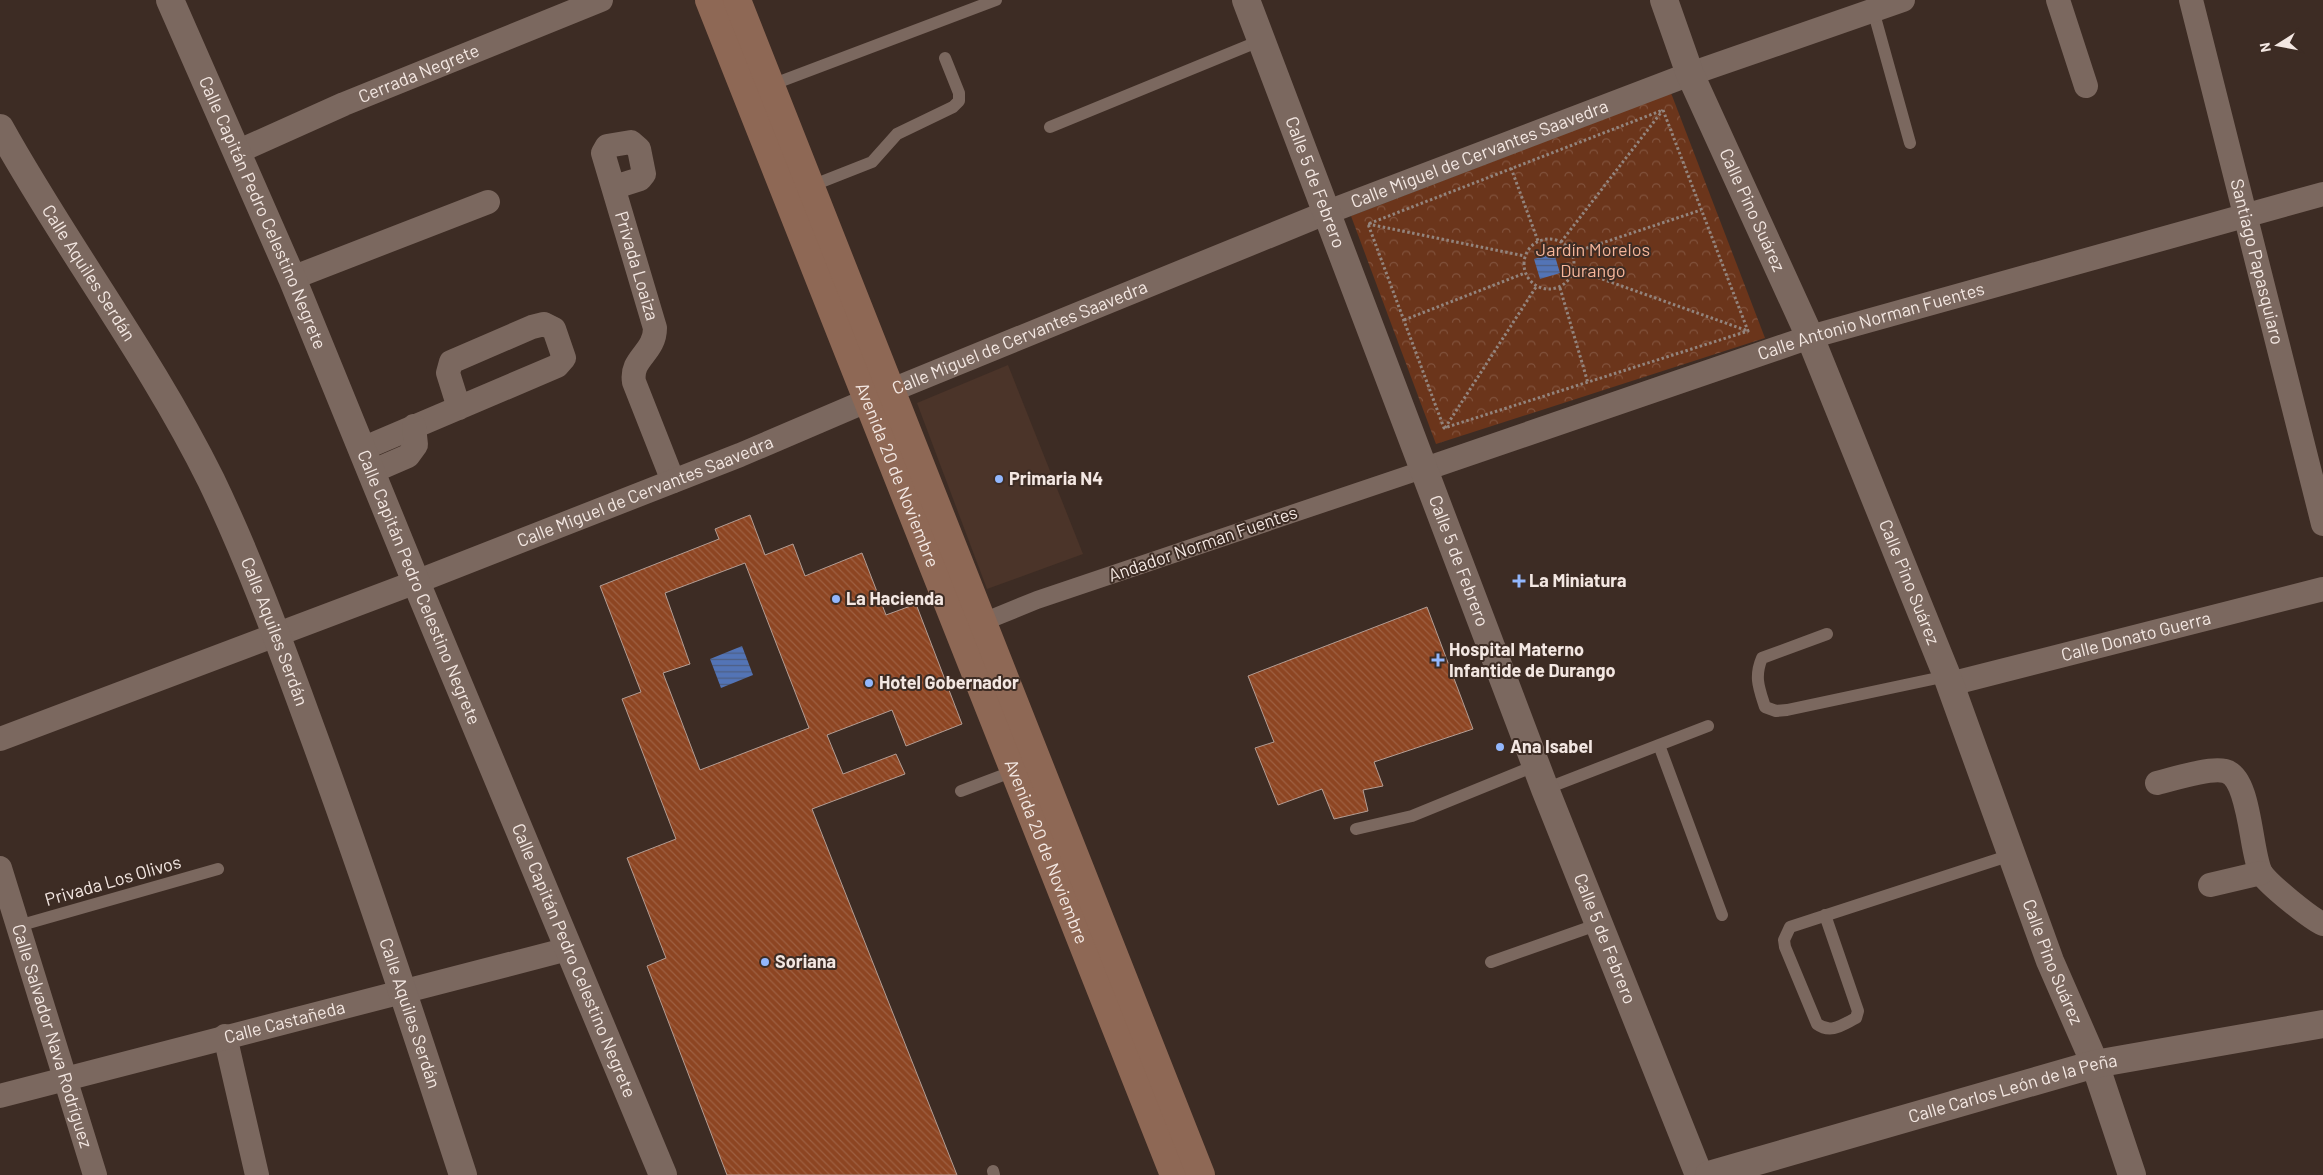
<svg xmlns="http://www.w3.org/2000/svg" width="2323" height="1175" font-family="Barlow,sans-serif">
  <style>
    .built { fill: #4b3429 }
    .park { fill: url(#park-crowns) }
    .water { fill: url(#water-rules) }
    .building { fill: url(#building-back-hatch); stroke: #b39d94; fill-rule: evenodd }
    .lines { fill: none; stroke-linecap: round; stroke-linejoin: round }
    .path { stroke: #93847d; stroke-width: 3; stroke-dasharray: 2.5 2.5; stroke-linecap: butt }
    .service { stroke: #7b685f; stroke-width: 12 }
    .pedestrian { stroke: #7b685f; stroke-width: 18 }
    .minor { stroke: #7b685f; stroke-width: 24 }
    .tertiary { stroke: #7b685f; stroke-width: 28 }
    .secondary { stroke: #8e6855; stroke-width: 28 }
    .poi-dot { fill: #92b7fd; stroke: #3d2c24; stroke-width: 2 }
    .labels { text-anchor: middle; stroke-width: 4; stroke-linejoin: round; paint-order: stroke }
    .street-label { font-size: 18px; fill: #f3e7e2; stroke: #3d2c24 }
    .park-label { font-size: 18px; fill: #f5b59a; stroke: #3d2c24 }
    .poi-label { font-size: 18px; font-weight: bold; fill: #f3e7e2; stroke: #3d2c24; text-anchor: start }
  </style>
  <defs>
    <pattern id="park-crowns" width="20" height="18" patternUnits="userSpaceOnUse" patternTransform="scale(1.25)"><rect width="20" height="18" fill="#6b351b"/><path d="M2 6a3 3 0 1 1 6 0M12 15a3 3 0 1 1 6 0" fill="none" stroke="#81523c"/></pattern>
    <pattern id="water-rules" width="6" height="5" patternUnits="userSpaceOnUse" patternTransform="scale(1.25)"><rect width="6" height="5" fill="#5374b6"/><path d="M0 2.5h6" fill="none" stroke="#4e5f83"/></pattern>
    <pattern id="building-back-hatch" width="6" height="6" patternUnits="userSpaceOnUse" patternTransform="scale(1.25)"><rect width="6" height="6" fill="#8d4522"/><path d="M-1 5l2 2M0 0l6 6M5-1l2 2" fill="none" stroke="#9e6042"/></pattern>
  </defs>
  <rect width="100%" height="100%" fill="#3d2c24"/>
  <path class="built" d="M1008,365L1083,554L987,589L917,403Z"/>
  <path class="park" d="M1671,93L1765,338L1436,444L1351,216Z"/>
  <path class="water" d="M1554,253L1560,273L1540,279L1534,259Z
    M742,646L753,675L721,688L710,659Z"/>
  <path class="building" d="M750,515L765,555L793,544L805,576L862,553L886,615L916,604L962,724L906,746L892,710L827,735L843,774L896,754L905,774L812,809L957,1175H727L647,966L666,958L627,858L676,839L622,699L641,692L600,586L719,539L715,529ZM745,563L809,728L700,770L663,673L690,664L665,593Z
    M1427,607L1473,729L1374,762L1383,786L1363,790L1368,811L1334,819L1322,789L1278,805L1255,748L1274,742L1248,676Z"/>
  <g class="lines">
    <path class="path" d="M1663,110L1748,331L1444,428L1368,224Z
      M1511,168L1538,241
      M1368,224L1525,256
      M1524 264a25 25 0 1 1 50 0a25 25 0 1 1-50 0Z
      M1561,242L1663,110
      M1572,253L1701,210
      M1574,269L1748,331
      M1560,288L1588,383
      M1404,320L1525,273
      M1445,428L1536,287"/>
    <path class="service" d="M1873,10L1910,143
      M771,85L996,0
      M1050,127L1262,40
      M811,186L872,162L897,134L953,107L959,101V93L945,58
      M1827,634L1762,658C1754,677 1759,688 1765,707L1776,711L1787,710L1947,676
      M1659,745L1722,915
      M1545,789L1708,726
      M961,791L1014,771
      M1356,829L1412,816L1537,765
      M1825,915L1858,1011L1856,1018C1842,1025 1831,1034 1817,1024L1785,947L1784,940L1790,927L2011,855
      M18,926L218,869
      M1491,962L1599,924
      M993,1171L994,1175"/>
    <path class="pedestrian" d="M983,622L1037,600L1425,469"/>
    <g class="minor">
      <path d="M2058,0L2086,86"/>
      <path id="s1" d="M2191,0L2323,524"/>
      <path id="s2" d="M237,152L344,104L601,0"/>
      <path id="s3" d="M615,187L640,179L644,174L639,149L631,142L607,146L603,153L655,328C655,353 630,358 634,382L673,481"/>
      <path d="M292,278L488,202"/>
      <path d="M362,449L557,366L564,358L554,329L544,324L532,327L451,362L448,373L459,408"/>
      <path id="s4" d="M1425,469L1810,337L2323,194"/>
      <path d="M371,472L408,456L416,445L414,426"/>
      <path id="s5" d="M1950,684L2323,589"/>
      <path id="s6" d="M0,739L416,582L740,455L892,390L1328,212L1690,74L1903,0"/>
      <path d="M2157,783C2174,779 2209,767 2225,771C2251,777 2250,852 2261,873C2268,884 2311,919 2323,924"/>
      <path id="s7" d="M0,868L95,1175"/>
      <path d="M2210,885L2261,873"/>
      <path d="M225,1036L257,1175"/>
      <path id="s8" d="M0,1096L568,949"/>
    </g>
    <g class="tertiary">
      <path id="s9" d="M170,0L292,278L416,582L663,1175"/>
      <path id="s10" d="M1246,0L1545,789L1699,1175"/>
      <path id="s11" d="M1664,0L1690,74L1810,337L1947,676L2050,961L2095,1064L2132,1175"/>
      <path id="s12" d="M0,128C66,247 150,357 211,480C251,563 282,650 314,737C367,882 415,1028 463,1175"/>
      <path id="s13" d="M1709,1175L2095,1064L2323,1024"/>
    </g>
    <g class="secondary">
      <path id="s14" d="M709,0L1174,1175"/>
      <path d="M737,0L1201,1175"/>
    </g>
  </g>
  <g class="poi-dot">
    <circle cx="999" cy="479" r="5"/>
    <path d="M1516.5 573.5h5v5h5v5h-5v5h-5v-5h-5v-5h5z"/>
    <circle cx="836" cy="599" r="5"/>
    <path d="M1435.5 652.5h5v5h5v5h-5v5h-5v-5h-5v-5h5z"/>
    <circle cx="869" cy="683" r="5"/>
    <circle cx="1500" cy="747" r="5"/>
    <circle cx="765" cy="962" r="5"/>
  </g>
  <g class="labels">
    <g class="street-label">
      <text dy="6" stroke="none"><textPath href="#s2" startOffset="198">Cerrada Negrete</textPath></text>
      <text dy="6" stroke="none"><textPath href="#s6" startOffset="1591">Calle Miguel de Cervantes Saavedra</textPath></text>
      <text dy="6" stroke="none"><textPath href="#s10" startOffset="195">Calle 5 de Febrero</textPath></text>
      <text dy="6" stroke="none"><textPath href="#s11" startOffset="228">Calle Pino Suárez</textPath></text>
      <text dy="6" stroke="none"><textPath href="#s9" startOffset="232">Calle Capitán Pedro Celestino Negrete</textPath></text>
      <text dy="6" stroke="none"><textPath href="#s1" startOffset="270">Santiago Papasquiaro</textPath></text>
      <text dy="6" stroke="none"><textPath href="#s3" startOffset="219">Privada Loaiza</textPath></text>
      <text dy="6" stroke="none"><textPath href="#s12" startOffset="170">Calle Aquiles Serdán</textPath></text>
      <text dy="6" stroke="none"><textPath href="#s4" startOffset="470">Calle Antonio Norman Fuentes</textPath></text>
      <text dy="6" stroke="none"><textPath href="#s6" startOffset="1096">Calle Miguel de Cervantes Saavedra</textPath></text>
      <text dy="6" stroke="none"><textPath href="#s14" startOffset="511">Avenida 20 de Noviembre</textPath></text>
      <text dy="6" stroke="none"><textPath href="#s6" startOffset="691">Calle Miguel de Cervantes Saavedra</textPath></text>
      <text transform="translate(1203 544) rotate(-19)" y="6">Andador Norman Fuentes</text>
      <text dy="6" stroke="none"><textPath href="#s10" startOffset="600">Calle 5 de Febrero</textPath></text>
      <text dy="6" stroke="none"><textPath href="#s11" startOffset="632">Calle Pino Suárez</textPath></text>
      <text dy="6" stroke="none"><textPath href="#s9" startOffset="638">Calle Capitán Pedro Celestino Negrete</textPath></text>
      <text dy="6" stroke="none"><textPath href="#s12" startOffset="575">Calle Aquiles Serdán</textPath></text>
      <text dy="6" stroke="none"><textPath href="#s5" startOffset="192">Calle Donato Guerra</textPath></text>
      <text dy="6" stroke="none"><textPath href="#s14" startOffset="916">Avenida 20 de Noviembre</textPath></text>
      <text transform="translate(113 881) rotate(-16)" y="6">Privada Los Olivos</text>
      <text dy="6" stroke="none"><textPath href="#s10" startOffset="1005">Calle 5 de Febrero</textPath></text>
      <text dy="6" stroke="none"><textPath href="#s9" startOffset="1042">Calle Capitán Pedro Celestino Negrete</textPath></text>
      <text dy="6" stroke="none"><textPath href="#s11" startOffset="1038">Calle Pino Suárez</textPath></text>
      <text dy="6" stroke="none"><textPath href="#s12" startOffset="980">Calle Aquiles Serdán</textPath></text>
      <text dy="6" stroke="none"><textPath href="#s8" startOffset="294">Calle Castañeda</textPath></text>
      <text dy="6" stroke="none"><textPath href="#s7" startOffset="176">Calle Salvador Nava Rodríguez</textPath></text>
      <text dy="6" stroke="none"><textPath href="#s13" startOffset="316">Calle Carlos León de la Peña</textPath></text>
    </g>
    <g class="park-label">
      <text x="1593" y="256">Jardín Morelos<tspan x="1593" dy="21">Durango</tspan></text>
    </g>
    <g class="poi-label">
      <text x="1009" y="485">Primaria N4</text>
      <text x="1529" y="587">La Miniatura</text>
      <text x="846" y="605">La Hacienda</text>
      <text x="1449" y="656">Hospital Materno<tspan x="1449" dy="21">Infantide de Durango</tspan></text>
      <text x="879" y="689">Hotel Gobernador</text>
      <text x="1510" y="753">Ana Isabel</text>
      <text x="775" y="968">Soriana</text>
    </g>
  </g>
  <g transform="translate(2278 45) rotate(259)" stroke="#3d2c24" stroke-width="4" paint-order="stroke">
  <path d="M0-4L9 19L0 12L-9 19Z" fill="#f3e7e2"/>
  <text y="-8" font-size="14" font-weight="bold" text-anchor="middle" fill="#f3e7e2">N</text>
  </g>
</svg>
